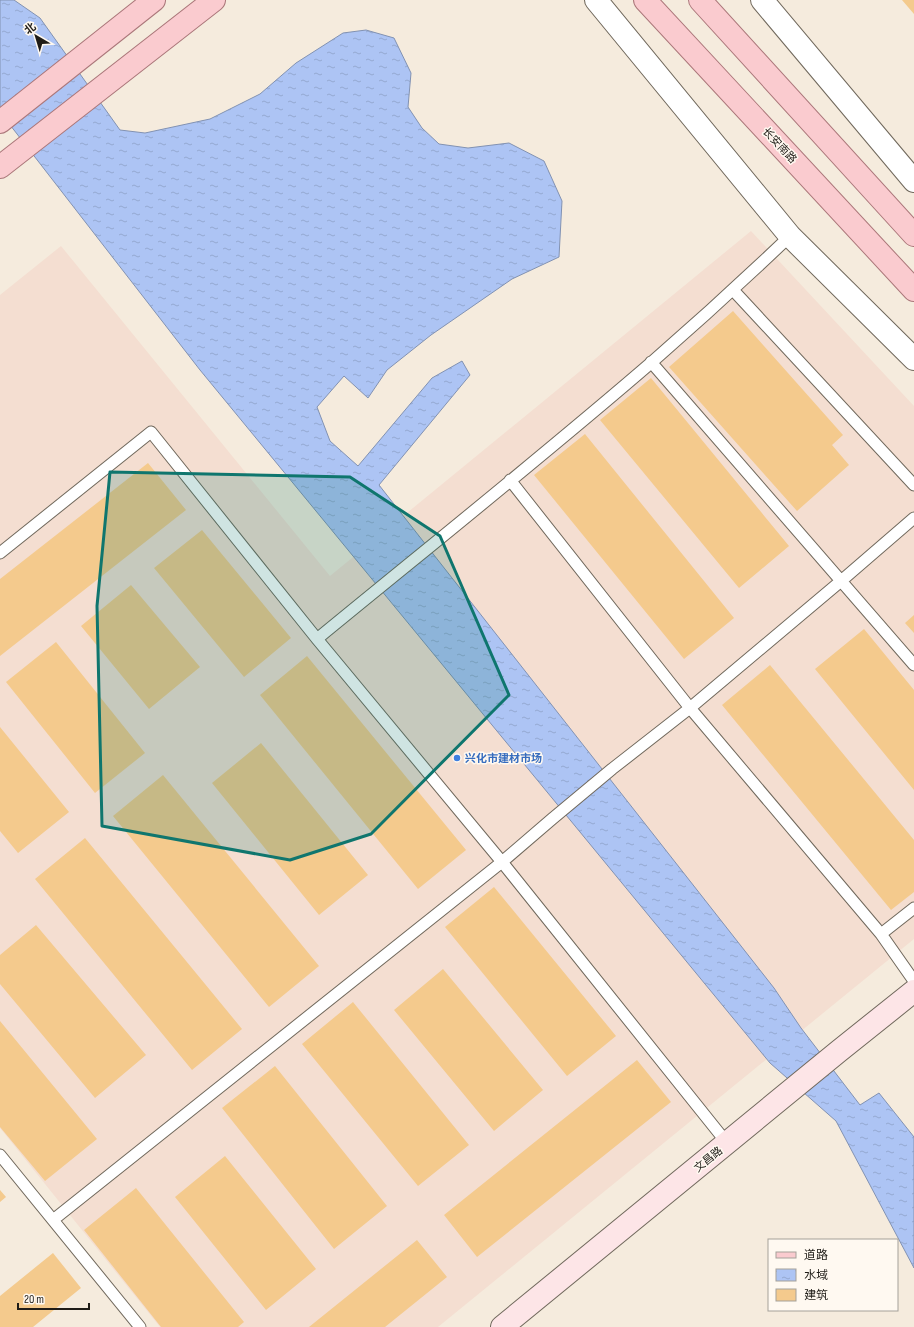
<svg xmlns="http://www.w3.org/2000/svg" width="914" height="1327" font-family="'Sofia Sans Condensed','Noto Sans SC',sans-serif">
  <style>
    .commercial { fill: #f4ded1 }
    .water { fill: url(#water-ripples); stroke: #8292b2 }
    .building { fill: #f4ca8d }
    .lines { fill: none; stroke-linecap: round; stroke-linejoin: round }
    .lane-casing { stroke: #70685c; stroke-width: 13 }
    .street-casing { stroke: #70685c; stroke-width: 24 }
    .secondary-casing { stroke: #70685c; stroke-width: 24 }
    .primary-casing { stroke: #ab777a; stroke-width: 24 }
    .lane { stroke: #fff; stroke-width: 11 }
    .street { stroke: #fff; stroke-width: 22 }
    .secondary { stroke: #fde5e7; stroke-width: 22 }
    .primary { stroke: #facbcf; stroke-width: 22 }
    .marked { fill: #0f766e; fill-opacity: 0.2; stroke: #0f766e; stroke-width: 3; stroke-linejoin: round }
    .shop-dot { fill: #3f7fe0; stroke: #fff9f1; stroke-width: 1.5 }
    .labels { text-anchor: middle; stroke-width: 3; stroke-linejoin: round; paint-order: stroke }
    .street-label { font-size: 11px; fill: #1f1c17; stroke: #fff9f1 }
    .shop-label { font-size: 11px; font-weight: bold; fill: #366cbe; stroke: #fff9f1; text-anchor: start }
  </style>
  <defs>
    <pattern id="water-ripples" width="26" height="14" patternUnits="userSpaceOnUse"><rect width="26" height="14" fill="#adc4f4"/><path d="M2 4q2-2 4 0t4 0M15 11q2-2 4 0t4 0" fill="none" stroke="#94a8d0"/></pattern>
  </defs>
  <rect width="100%" height="100%" fill="#f5ebdd"/>
  <path class="commercial" d="M751,231L914,406V939L438,1327H160L0,1128V295L61,246L330,576Z"/>
  <path class="water" d="M0,0H14L40,18L120,130L145,133L210,119L260,94L296,63L343,33L366,30L394,38L411,73L408,107L422,128L439,144L468,148L509,143L544,161L562,201L559,257L512,279L431,335L387,370L368,398L344,376L317,407L330,441L358,466L432,378L462,361L470,375L379,485L774,988L801,1028L860,1105L879,1093L914,1137V1268L836,1121L770,1063L200,370L0,112Z"/>
  <path class="building" d="M902,0H914V14Z
    M733,311L843,435L832,445L849,465L797,511L669,367Z
    M651,378L789,546L739,588L600,420Z
    M585,434L734,618L684,659L534,475Z
    M148,463L186,510L0,656V579Z
    M202,530L291,638L244,677L154,568Z
    M131,585L200,667L149,709L81,626Z
    M914,615V633L905,623Z
    M864,629L914,690V790L815,669Z
    M56,642L145,753L95,793L6,682Z
    M307,656L466,850L418,889L260,695Z
    M770,665L914,840V892L891,910L722,705Z
    M0,727L69,812L18,853L0,831Z
    M261,743L368,875L319,915L212,783Z
    M163,775L319,966L269,1007L113,816Z
    M85,838L242,1029L192,1070L35,879Z
    M494,887L616,1036L567,1076L445,927Z
    M36,925L146,1055L95,1098L0,984V955Z
    M443,969L543,1090L494,1131L394,1010Z
    M353,1002L469,1145L418,1186L302,1044Z
    M0,1021L97,1139L45,1181L0,1127Z
    M637,1060L671,1102L477,1257L444,1215Z
    M275,1066L387,1206L334,1249L222,1108Z
    M225,1156L316,1269L266,1310L175,1197Z
    M136,1188L244,1322L238,1327H161L84,1230Z
    M0,1190L6,1197L0,1202Z
    M417,1240L447,1277L385,1327H309Z
    M53,1253L81,1288L33,1327H0V1296Z"/>
  <g class="lines">
    <defs>
      <path id="lane" d="M733,290L914,485
        M651,362L914,665
        M510,480L690,708L881,934L914,981
        M0,553L151,432L317,639L502,862L727,1143
        M317,639C429,547 542,457 652,362C699,321 745,279 790,236
        M881,934L914,908
        M0,1155L140,1327
        M53,1220L502,862L552,819L612,769L690,708L841,581L914,518"/>
      <path id="street" d="M596,0L790,236L914,359
        M762,0L914,181"/>
      <path id="secondary" d="M502,1327L839,1051L914,991"/>
      <path id="primary" d="M645,0L914,290
        M700,0L914,235
        M0,122L154,0
        M0,167L214,0"/>
    </defs>
    <use href="#lane" class="lane-casing"/>
    <use href="#street" class="street-casing"/>
    <use href="#secondary" class="secondary-casing"/>
    <use href="#primary" class="primary-casing"/>
    <use href="#lane" class="lane"/>
    <use href="#street" class="street"/>
    <use href="#secondary" class="secondary"/>
    <use href="#primary" class="primary"/>
  </g>
  <path class="marked" d="M110,472L350,477L440,536L509,695L371,834L290,860L102,826L97,606Z"/>
  <circle class="shop-dot" cx="457" cy="758" r="4"/>
  <g class="labels">
    <g class="street-label">
      <text transform="translate(780 145) rotate(47)" y="4">长安南路</text>
      <text transform="translate(708 1159) rotate(-39)" y="4">文昌路</text>
    </g>
    <g class="shop-label">
      <text x="465" y="762">兴化市建材市场</text>
    </g>
  </g>
  <rect x="768" y="1239" width="130" height="72" fill="#fff9f1" stroke="#a5a19a"/>
  <rect x="776" y="1252" width="20" height="6" fill="#facbcf" stroke="#a5a19a"/>
  <text x="804" y="1259" font-size="12" fill="#1f1c17">道路</text>
  <rect x="776" y="1269" width="20" height="12" fill="url(#water-ripples)" stroke="#a5a19a"/>
  <text x="804" y="1279" font-size="12" fill="#1f1c17">水域</text>
  <rect x="776" y="1289" width="20" height="12" fill="#f4ca8d" stroke="#a5a19a"/>
  <text x="804" y="1299" font-size="12" fill="#1f1c17">建筑</text>
  <g transform="translate(36 36) rotate(322)" stroke="#fff9f1" stroke-width="3" paint-order="stroke">
  <path d="M0-3L7 15L0 10L-7 15Z" fill="#1f1c17"/>
  <text y="-6" font-size="11" font-weight="bold" text-anchor="middle" fill="#1f1c17">北</text>
  </g>
  <path d="M18 1303v6h71v-6" fill="none" stroke="#1f1c17" stroke-width="2"/>
  <text x="24" y="1303" font-size="12" fill="#1f1c17" stroke="#fff9f1" stroke-width="3" paint-order="stroke">20 m</text>
</svg>
